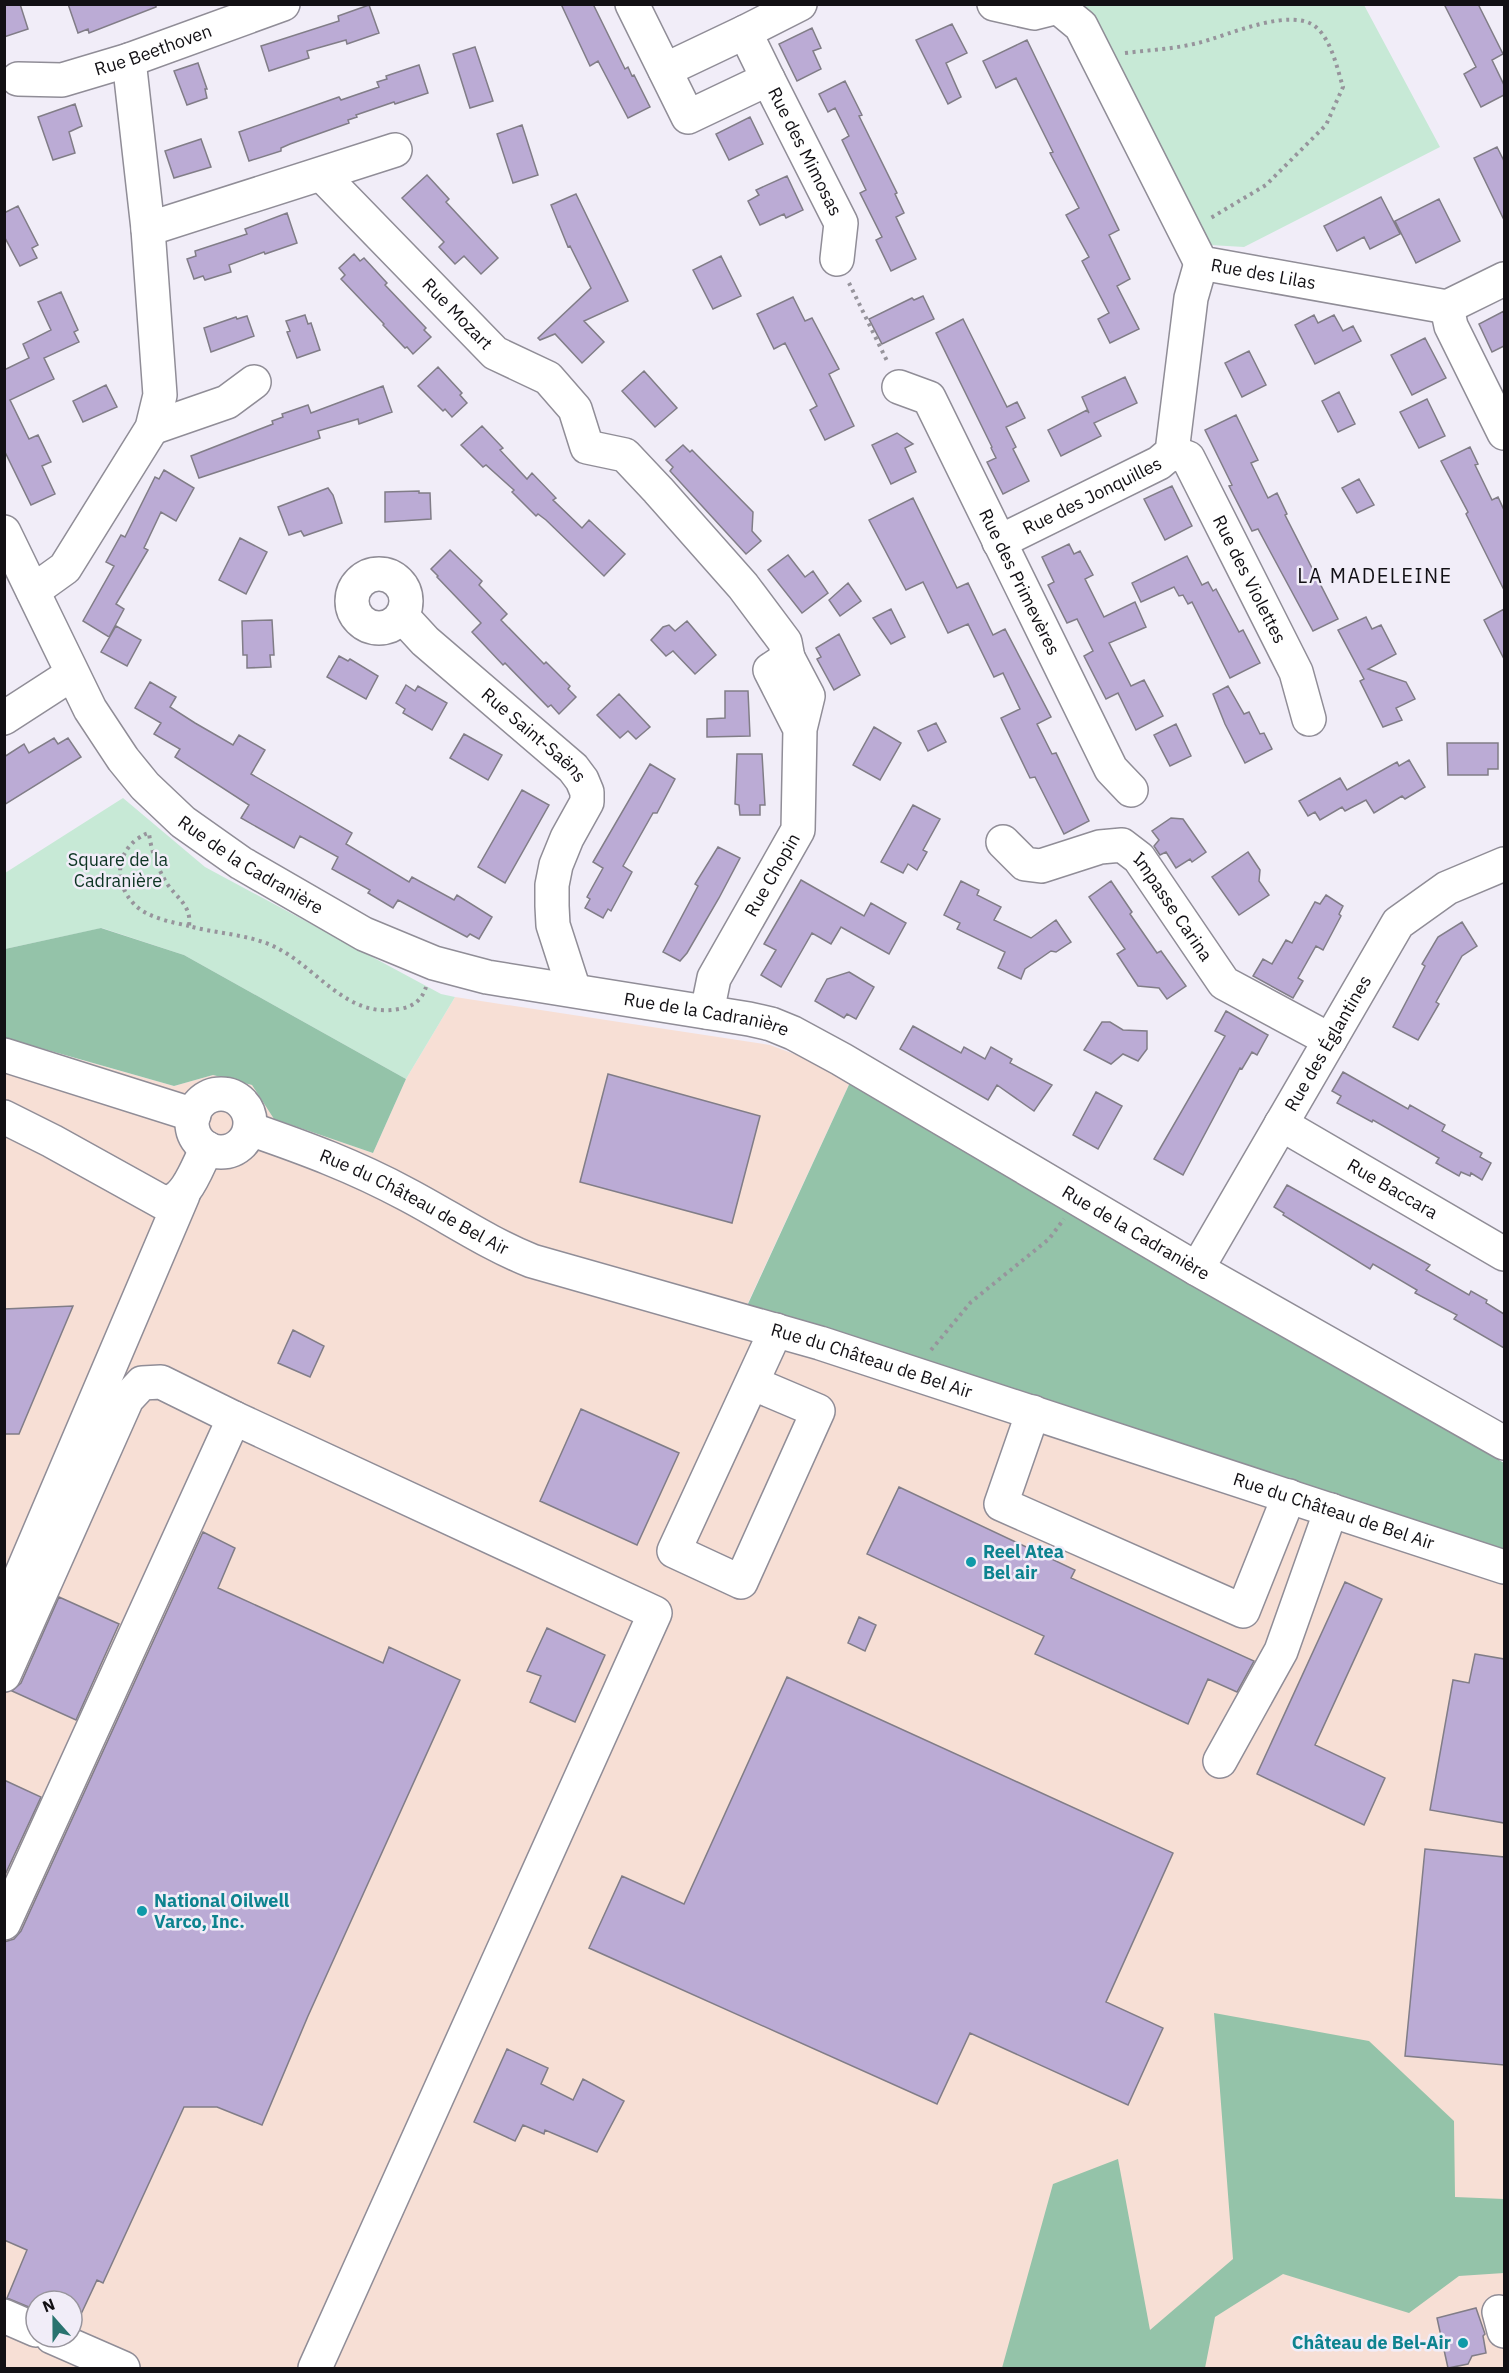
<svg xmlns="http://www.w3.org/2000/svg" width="1509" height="2373" font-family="'IBM Plex Sans',sans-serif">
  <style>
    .industrial { fill: #f7dfd5; fill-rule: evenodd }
    .green { fill: #c7e9d6 }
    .forest { fill: #94c3a9 }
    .building { fill: #bbabd5; stroke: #817d87; stroke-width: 1.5 }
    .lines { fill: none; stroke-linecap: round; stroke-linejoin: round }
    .minor-casing { stroke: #908d97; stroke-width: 36 }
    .path { stroke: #97949c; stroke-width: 4; stroke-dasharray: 3 4.5; stroke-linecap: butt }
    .minor { stroke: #fff; stroke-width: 33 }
    .culture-dot { fill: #0f9aa8; stroke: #f1edf8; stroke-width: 2 }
    .labels { text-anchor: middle; stroke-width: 5; stroke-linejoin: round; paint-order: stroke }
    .street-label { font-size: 18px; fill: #121014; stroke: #f1edf8 }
    .park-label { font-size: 18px; fill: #0d3523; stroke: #f1edf8 }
    .culture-label { font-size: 18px; font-weight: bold; fill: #0d838f; stroke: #f1edf8; text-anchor: start }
    .neighbourhood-label { font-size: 20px; letter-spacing: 1.5px; fill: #121014; stroke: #f1edf8 }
  </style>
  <rect width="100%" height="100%" fill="#f1edf8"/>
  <path class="industrial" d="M455,997L770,1045L853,1076L747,1305L1504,1561V2368H5L4,1038L174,1086L213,1075L252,1085L274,1119L373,1153L406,1079ZM36,2301H72V2337H36Z"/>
  <path class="green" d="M1085,5H1364L1440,147L1244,247L1210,245Z
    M123,798L205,867L441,994L455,997L406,1079L184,955L102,928L5,949V873Z"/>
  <path class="forest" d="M101,928L184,955L406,1079L373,1153L274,1119L252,1085L213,1075L174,1086L5,1038V949Z
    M853,1076L1504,1463V1561L747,1306Z
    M1214,2013L1369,2041L1454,2121L1455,2197L1504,2199V2273L1459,2276L1409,2313L1283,2274L1215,2317L1205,2368H1002L1053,2184L1118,2159L1150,2330L1233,2259Z"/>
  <path class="building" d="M4,4H20L28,29L4,37Z
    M68,4H156V7L89,33L88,29L78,33Z
    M561,4H593L625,69L628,67L632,76L634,75L650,107L628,118L598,61L590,66Z
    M1444,4H1478L1503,54L1492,60L1504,85V95L1481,107L1464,74L1476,67Z
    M369,5L379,33L347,44L346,40L307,51L309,58L269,71L261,46L339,21L338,16Z
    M952,24L967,53L946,63L961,97L948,104L916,40Z
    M812,28L821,48L813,51L821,69L797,81L779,44Z
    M1027,40L1119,230L1109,235L1130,279L1117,286L1139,329L1110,343L1098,319L1109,313L1082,261L1089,257L1066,215L1079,208L1050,153L1053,152L1016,78L996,88L983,61Z
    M475,47L493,101L470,108L453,54Z
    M198,63L207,89H205L207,98L187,105L174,71Z
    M419,65L428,93L395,104L394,102L356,115L357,117L348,120L349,123L290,144L281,148V151L249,161L239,132L339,97L341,100L379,87L377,82L387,79L386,76Z
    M845,81L862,115L859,116L897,193L895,194L904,213L896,217L916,259L891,271L876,240L882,237L860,193L866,190L842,140L849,136L835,108L828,112L819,94Z
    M75,104L82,126L69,132L75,153L53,160L38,117Z
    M750,117L763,144L729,160L716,134Z
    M522,125L538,175L513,183L497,134Z
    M201,139L211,167L174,178L165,151Z
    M1497,147L1504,161V220L1474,158Z
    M427,175L449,199L446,202L498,258L481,274L464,256L455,264L439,247L444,242L402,198Z
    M787,176L803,210L786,218L784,214L760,225L748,201L759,195L756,190Z
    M576,194L628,301L584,321L604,342L582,363L555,334L540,340L538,338L591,288L570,246L568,247L551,205Z
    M1381,197L1400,234L1370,249L1364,237L1337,251L1324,226Z
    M1439,199L1460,241L1416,263L1395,221Z
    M18,206L38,245L32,248L37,258L20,266L4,236V213Z
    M287,213L297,243L265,254L264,252L229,265L231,272L205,280L203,276L194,279L187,259L196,256L195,251L247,234L245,229Z
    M354,254L360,261L364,258L387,283L385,285L426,328L424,330L431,337L413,354L407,347L405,348L383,325L384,324L341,279L345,275L339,268Z
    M721,256L741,296L713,309L693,270Z
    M61,292L78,330L74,332L79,342L44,358L54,379L10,400L29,439L38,435L51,462L42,466L55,494L31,505L4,450V370L29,358L23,344L51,330L38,302Z
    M923,296L934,319L882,344L869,319L912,298L914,300Z
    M793,297L805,321L812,318L839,369L829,374L854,426L825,440L810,410L817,406L785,343L774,349L757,314Z
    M1504,311V346L1492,352L1479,324Z
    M305,315L308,324L311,323L320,350L297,358L287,332L290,331L286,321Z
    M1314,315L1318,323L1334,315L1343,331L1353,326L1361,341L1315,364L1295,325Z
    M247,316L254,336L211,352L204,328L236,317L237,319Z
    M963,319L1007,407L1017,402L1025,418L1006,427L1016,447L1013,449L1029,481L1003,494L987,462L996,458L991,448L992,447L936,333Z
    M1425,338L1446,378L1412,395L1391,355Z
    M1249,351L1266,385L1242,397L1225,363Z
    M438,367L462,393L460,395L467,403L452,417L445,409L443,411L418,386Z
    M644,371L677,408L655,427L622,391Z
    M1125,377L1137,403L1094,423L1101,436L1061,456L1048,430L1087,410L1089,413L1082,397Z
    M106,385L117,407L83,422L73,401Z
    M383,386L392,412L359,424L358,419L318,431L320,438L199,478L191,456L273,424L272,421L283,417L282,414L308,405L311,413Z
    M1339,392L1355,424L1338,432L1322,401Z
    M1427,399L1445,436L1419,448L1400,412Z
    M1236,415L1258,460L1251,463L1268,498L1277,493L1287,514L1285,515L1338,619L1313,631L1258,529L1252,531L1229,486L1232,485L1205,430Z
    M482,426L503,448L500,450L527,479L532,473L556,498L553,500L582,528L589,520L625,554L604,576L546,520L538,514L536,516L512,492L514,490L486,465L483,467L461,445Z
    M897,433L913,444L905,448L916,472L891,484L872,445Z
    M683,445L690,452L692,450L753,512L752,531L761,541L746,554L670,471L673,467L666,460Z
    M1470,447L1478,464L1475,465L1492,500L1498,497L1504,510V590L1466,514L1468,512L1441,461Z
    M164,470L194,488L176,521L161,512L144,548L148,550L116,604L124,609L109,637L83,621L114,566L106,562L121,535L125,537L155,477L159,479Z
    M1359,479L1374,505L1357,513L1342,488Z
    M1172,486L1192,526L1165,540L1144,499Z
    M328,488L333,495L342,523L304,536L301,531L289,535L278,507Z
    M419,491V493H430L431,519L385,522V492Z
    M913,498L957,588L968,583L993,635L1005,629L1051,717L1037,724L1052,754L1056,753L1089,821L1064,834L1035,777L1030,778L1001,718L1020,709L1003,673L994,677L968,624L948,633L923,582L906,590L869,520Z
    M240,538L267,552L246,594L219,580Z
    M1069,544L1074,554L1080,551L1093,575L1085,579L1104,617L1135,602L1146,627L1109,643L1131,686L1144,680L1163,716L1136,730L1118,693L1106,699L1084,656L1093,651L1077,619L1067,623L1048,585L1054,582L1042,557Z
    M450,550L482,581L479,585L507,614L501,620L544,664L546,662L570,686L568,689L576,697L559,714L551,705L548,707L505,663L503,665L472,632L481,623L437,577L438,576L431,569Z
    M788,555L805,577L813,571L828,593L802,613L768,570Z
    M1187,556L1202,585L1208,582L1213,591L1216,589L1239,632L1243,630L1260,663L1230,678L1192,602L1188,604L1183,595L1179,596L1174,587L1141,602L1132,583Z
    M848,583L861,601L840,616L829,600Z
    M891,609L905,637L891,644L873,618Z
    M1504,609V659L1484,620Z
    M1366,617L1372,629L1381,625L1396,654L1368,669L1406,682L1415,699L1396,708L1402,720L1383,727L1360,681L1364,679L1338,630Z
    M272,620L274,655H270L271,667L247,668V655H243L242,621Z
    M687,621L716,655L695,674L673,651L666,656L651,640L663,627L669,625L675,631Z
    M116,626L141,640L127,666L101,652Z
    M839,634L860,675L834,690L817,659L821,657L816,648Z
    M339,656L348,661L350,659L378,676L366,699L327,677Z
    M150,682L176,697L170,707L195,723L233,745L239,735L265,750L251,774L352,833L346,844L409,882L412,877L454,900L457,895L492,917L479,939L470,934L467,937L398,900L393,908L368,893L370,890L332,869L338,857L300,836L294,848L241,818L249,805L175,757L180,749L154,734L161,723L135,708Z
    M406,685L415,691L418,686L447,703L432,730L403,713L405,709L396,703Z
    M1228,686L1244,714L1249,712L1260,734L1264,733L1272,749L1245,763L1225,724L1213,694Z
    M725,691H748L750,736L707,737V719L725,718Z
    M619,694L650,727L636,739L628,731L620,738L597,715Z
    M936,723L946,742L928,751L918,731Z
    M1176,724L1191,756L1170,766L1154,735Z
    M874,727L901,743L880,780L853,765Z
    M464,734L502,755L488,780L450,758Z
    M54,738L58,744L68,738L81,757L4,805V757L24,744L29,753Z
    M1447,743H1498V769H1488V775H1448Z
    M737,754H762L765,805H760V815H740L739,805L735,804Z
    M1409,760L1425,787L1405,799L1402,796L1374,813L1366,800L1345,811L1342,807L1320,820L1315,812L1308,816L1299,801L1340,778L1347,790L1397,762L1399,766Z
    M650,764L675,779L657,813H653L623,866L632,872L611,911L608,909L603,918L585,908L590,899L587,897L603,868L593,862Z
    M522,790L549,805L505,883L478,867Z
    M913,805L940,819L923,850L927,852L917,870L908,864L903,873L881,862Z
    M1171,818L1183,819L1206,852L1192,862L1190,859L1176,868L1166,852L1160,855L1154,846L1159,840L1152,831Z
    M718,847L740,858L719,898L687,953L680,961L663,952L698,886L695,884Z
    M1248,852L1260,870L1259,881L1269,895L1239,915L1212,877Z
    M801,880L864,916L871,903L906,923L889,954L841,927L831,944L812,933L781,987L761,975L776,950L764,944Z
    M961,881L979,890L977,895L1001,907L994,920L1031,938L1056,920L1071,942L1056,952L1051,951L1025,969L1021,979L998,968L1005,952L957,929L960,923L944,915Z
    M1111,881L1132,912L1130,914L1157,953L1161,951L1186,986L1167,999L1159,988L1138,986L1117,954L1125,949L1089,897Z
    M1326,895L1343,906L1339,914L1341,916L1323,950L1316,946L1298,978L1303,981L1293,998L1253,976L1263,959L1272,964L1286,940L1292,943L1315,902L1320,904Z
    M1462,922L1477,946L1462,956L1436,1002L1439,1004L1418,1040L1393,1027L1425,966L1422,964L1438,937Z
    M849,972L874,987L856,1019L847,1014L844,1018L815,1001L827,979Z
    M1226,1011L1268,1035L1257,1055L1252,1052L1242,1069L1240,1068L1183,1175L1154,1159L1225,1036L1215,1031Z
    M1102,1022H1110L1123,1030L1147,1031V1049L1138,1061L1123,1054L1111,1064L1084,1050Z
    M913,1026L961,1053L964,1047L985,1059L991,1047L1012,1059L1010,1063L1052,1085L1034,1111L997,1085L988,1100L900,1049Z
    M1343,1072L1408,1109L1410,1105L1445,1125L1442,1131L1482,1153L1480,1157L1491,1163L1482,1180L1471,1173L1470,1176L1461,1172L1459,1176L1436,1163L1439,1158L1373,1120L1372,1122L1337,1103L1341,1096L1332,1091Z
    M608,1074L760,1116L732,1223L580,1182Z
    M1096,1092L1122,1106L1098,1149L1073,1135Z
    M1287,1185L1430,1265L1426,1270L1469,1295L1471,1291L1487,1300L1486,1303L1504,1314V1348L1454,1319L1457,1315L1415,1293L1417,1290L1373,1264L1370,1269L1283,1215L1284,1213L1274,1207Z
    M73,1306L19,1434H4V1309Z
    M293,1330L324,1346L310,1377L278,1363Z
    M581,1409L679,1453L637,1545L540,1501Z
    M899,1487L1075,1570L1071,1578L1254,1661L1237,1692L1208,1679L1188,1724L1035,1654L1044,1636L867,1554Z
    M203,1532L235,1548L218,1588L383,1663L389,1647L460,1680L308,2016L262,2125L217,2107H184L103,2283L97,2280L75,2327L72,2325V2301H36V2310L7,2298L27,2250L4,2240V1942L14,1939L21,1931Z
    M1345,1582L1382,1599L1315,1745L1385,1778L1364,1825L1257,1774Z
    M59,1597L119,1624L76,1720L12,1691L21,1683Z
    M859,1617L876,1625L865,1651L848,1643Z
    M547,1628L605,1655L575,1722L530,1702L541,1676L527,1671Z
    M1475,1654L1504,1659V1823L1430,1810L1453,1680L1469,1683Z
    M787,1677L1173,1853L1106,2002L1163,2028L1128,2105L970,2033L937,2104L589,1948L622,1876L684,1904Z
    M4,1780L41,1797L4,1877Z
    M1425,1849L1504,1857V2065L1405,2056Z
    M507,2049L548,2068L541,2084L573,2100L583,2079L624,2101L597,2152L545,2130L544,2134L523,2125L515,2141L474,2122Z
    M1476,2308L1485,2334L1483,2336L1486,2353L1472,2356L1468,2364L1448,2368L1437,2318Z"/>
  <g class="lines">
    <defs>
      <g id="minor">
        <path id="s1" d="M632,4L688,117L768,79L841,223L837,259"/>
        <path d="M994,4L1034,13L1058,7"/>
        <path id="s2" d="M1059,4L1058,7L1081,26L1201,263L1447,307L1504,279"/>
        <path d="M745,32L800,4"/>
        <path d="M665,70L745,32L768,79"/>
        <path id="s3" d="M18,79L62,80L129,60L283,4"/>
        <path id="s4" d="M322,175L495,353L548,378L575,409L587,447L625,455L658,490L743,586L785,642L788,658"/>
        <path d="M148,229L395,150"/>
        <path d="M1447,307L1451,326L1504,433"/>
        <path id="s5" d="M899,387L929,398L1111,769L1131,790"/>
        <path d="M152,428L227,402L254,382"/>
        <path id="s6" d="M1172,452L1188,458L1296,672L1309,719"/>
        <path id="s7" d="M4,532L90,709L123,759L145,786L183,822L241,863L364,934L434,963L487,977L749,1019L771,1024L793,1033L841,1059L1197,1269L1504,1443"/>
        <path id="s8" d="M999,542L1159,463L1172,452L1191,298L1201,263"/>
        <circle cx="379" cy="601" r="27"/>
        <path d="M33,591L65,568L152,428L160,395L148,229L129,60"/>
        <path id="s9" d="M402,616L425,641L573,768L582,780L587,792V802L567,838L556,865L552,885V906L553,925L574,990"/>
        <path d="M4,718L72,674"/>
        <path id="s10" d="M1003,842L1025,864L1041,866L1100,847L1122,845L1139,858L1224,983L1330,1040"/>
        <path id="s11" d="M707,1012L714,978L798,830L800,729L808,696L788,658L770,670L800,729"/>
        <path d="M4,1055L194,1115"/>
        <circle cx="221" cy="1123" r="29"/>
        <path d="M4,1117L52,1141L162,1202C186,1205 197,1166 207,1148"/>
        <path id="s12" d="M1281,1124L1504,1254"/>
        <path id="s13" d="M250,1129C305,1148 354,1166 406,1194C448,1216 487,1243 532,1261L820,1343L1504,1567"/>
        <path id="s14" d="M1197,1269L1398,923L1447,888L1504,864"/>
        <path d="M752,1383L818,1411L741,1582L674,1551L776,1330"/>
        <path d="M1033,1412L1001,1504L1243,1611L1289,1496"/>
        <path d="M4,1615L183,1195"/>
        <path d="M4,1675L127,1399L142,1383L161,1382L234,1418"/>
        <path d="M1220,1761L1281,1651L1331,1510"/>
        <path d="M4,1923L234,1418L655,1613L315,2368"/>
        <path d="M1499,2312L1504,2331"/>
        <path d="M4,2316L36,2330"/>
        <path d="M52,2337L123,2368"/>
      </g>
    </defs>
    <use href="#minor" class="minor-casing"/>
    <path class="path" d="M1125,53C1150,50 1174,49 1198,43C1227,36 1293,5 1317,28C1332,42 1337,68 1343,87L1326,125L1266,185L1209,219
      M849,283L888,363
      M189,926C172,922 147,918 134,904C115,884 115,856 137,839C142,836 144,834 149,833C151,850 157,867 166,882C176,898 192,905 189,926C217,934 249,934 275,947C317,967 346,1019 399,1009C413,1007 422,1000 426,987
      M931,1350L971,1302L1049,1239L1064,1219"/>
    <use href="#minor" class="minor"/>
  </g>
  <g class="culture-dot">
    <circle cx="971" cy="1562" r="6"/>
    <circle cx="142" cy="1911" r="6"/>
    <circle cx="1463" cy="2343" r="6"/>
  </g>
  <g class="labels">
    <g class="street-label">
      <text dy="6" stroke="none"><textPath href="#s3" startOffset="140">Rue Beethoven</textPath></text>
      <text dy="6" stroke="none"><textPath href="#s1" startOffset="296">Rue des Mimosas</textPath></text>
      <text dy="6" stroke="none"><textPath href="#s2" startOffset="362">Rue des Lilas</textPath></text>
      <text dy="6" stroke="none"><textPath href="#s4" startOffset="194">Rue Mozart</textPath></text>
      <text dy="6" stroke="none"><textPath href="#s8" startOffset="104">Rue des Jonquilles</textPath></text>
      <text dy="6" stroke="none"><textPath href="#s6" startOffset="153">Rue des Violettes</textPath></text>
      <text dy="6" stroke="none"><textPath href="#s5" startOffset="237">Rue des Primevères</textPath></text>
      <text dy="6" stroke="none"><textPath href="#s9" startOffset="178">Rue Saint-Saëns</textPath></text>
      <text dy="6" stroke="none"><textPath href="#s7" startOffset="424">Rue de la Cadranière</textPath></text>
      <text dy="6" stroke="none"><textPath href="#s11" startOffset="153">Rue Chopin</textPath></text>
      <text dy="6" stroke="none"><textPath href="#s10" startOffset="212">Impasse Carina</textPath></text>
      <text dy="6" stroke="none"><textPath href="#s7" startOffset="910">Rue de la Cadranière</textPath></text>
      <text dy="6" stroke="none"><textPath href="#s14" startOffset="261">Rue des Églantines</textPath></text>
      <text dy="6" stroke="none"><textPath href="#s12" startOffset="129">Rue Baccara</textPath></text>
      <text dy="6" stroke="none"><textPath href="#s13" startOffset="180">Rue du Château de Bel Air</textPath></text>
      <text dy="6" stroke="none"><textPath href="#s7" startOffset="1396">Rue de la Cadranière</textPath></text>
      <text dy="6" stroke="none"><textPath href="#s13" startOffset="666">Rue du Château de Bel Air</textPath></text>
      <text dy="6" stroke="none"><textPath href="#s13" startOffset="1152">Rue du Château de Bel Air</textPath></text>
    </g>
    <g class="park-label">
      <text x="118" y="866">Square de la<tspan x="118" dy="21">Cadranière</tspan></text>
    </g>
    <g class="culture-label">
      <text x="983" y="1558">Reel Atea<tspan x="983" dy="21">Bel air</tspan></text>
      <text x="154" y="1907">National Oilwell<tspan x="154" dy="21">Varco, Inc.</tspan></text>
      <text x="1451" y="2349" text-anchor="end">Château de Bel-Air</text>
    </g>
    <g class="neighbourhood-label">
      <text x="1375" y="583">LA MADELEINE</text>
    </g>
  </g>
  <rect width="1509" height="2373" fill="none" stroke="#121014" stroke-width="12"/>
  <g transform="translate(54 2319) rotate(339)"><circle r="28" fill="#f1edf8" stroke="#98959d" stroke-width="1.5"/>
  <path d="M0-4.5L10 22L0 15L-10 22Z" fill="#29736f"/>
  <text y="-9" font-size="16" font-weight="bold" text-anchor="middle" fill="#121014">N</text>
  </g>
</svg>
